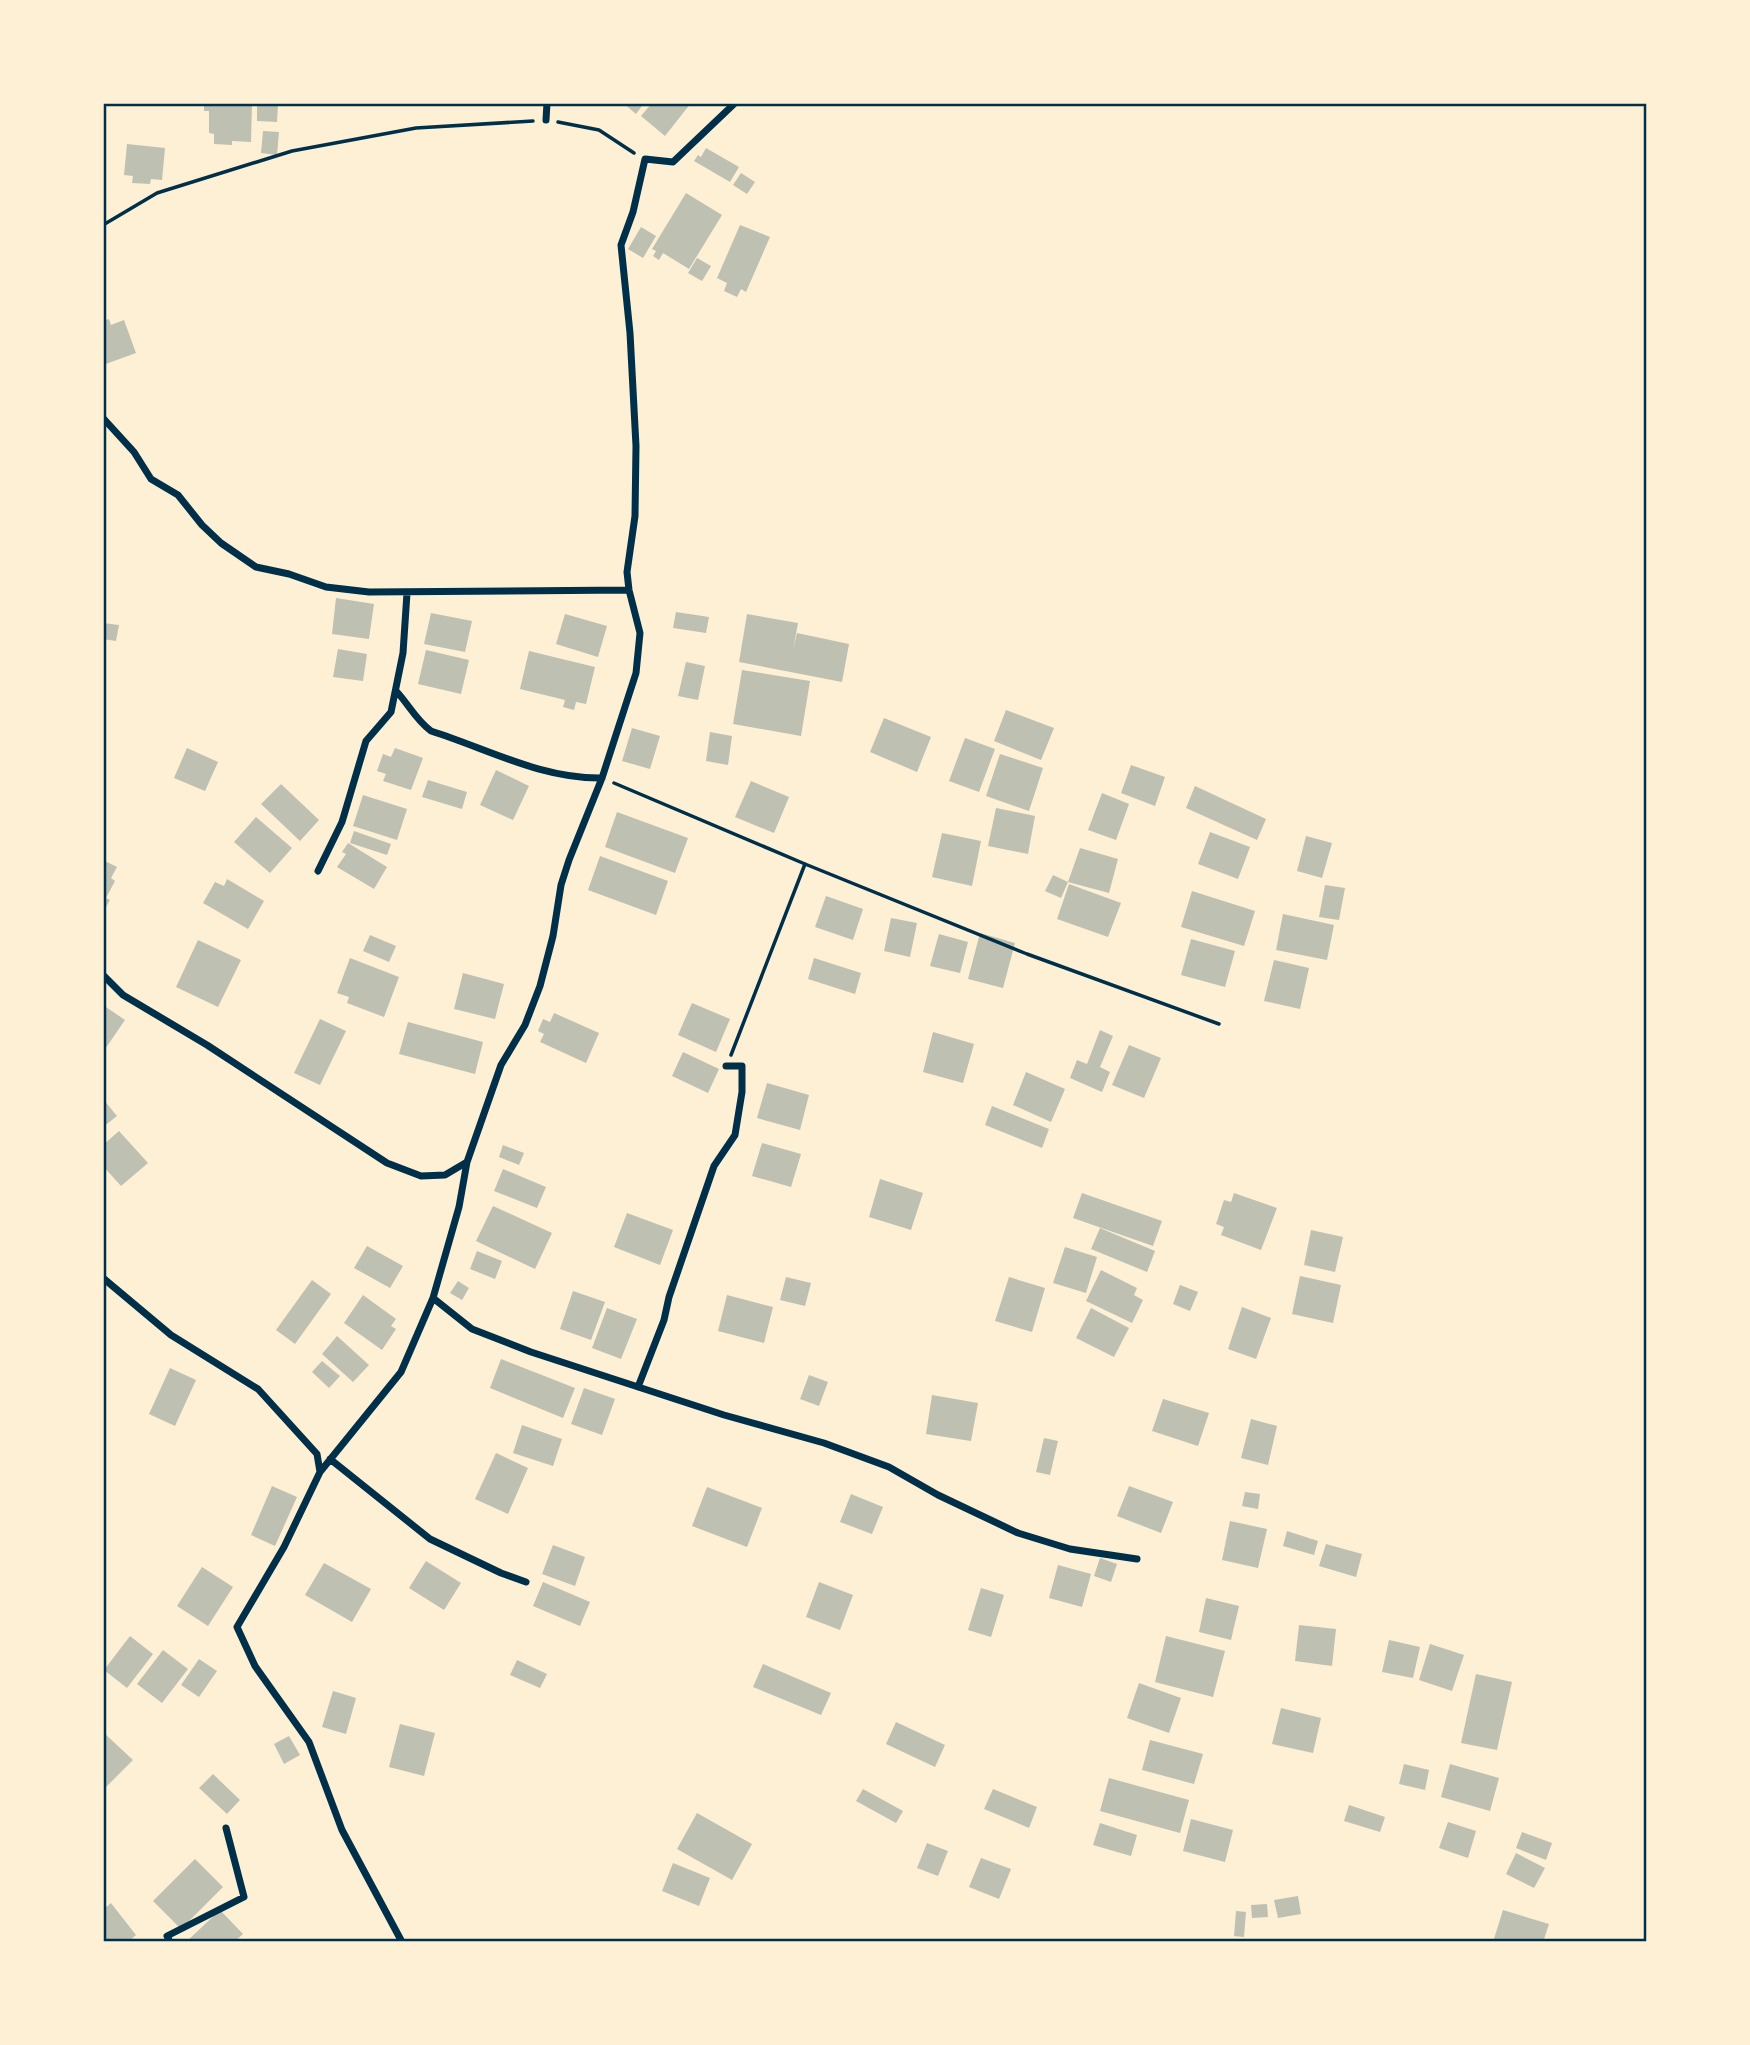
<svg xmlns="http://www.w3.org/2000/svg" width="1750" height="2045" font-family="Inter,sans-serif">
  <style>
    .building { fill: #bec0b2 }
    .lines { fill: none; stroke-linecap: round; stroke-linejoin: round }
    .path { stroke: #003049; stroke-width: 3.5 }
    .minor { stroke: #003049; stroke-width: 7 }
    .neatline { fill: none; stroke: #003049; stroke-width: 2.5 }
  </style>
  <rect width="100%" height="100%" fill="#fdf0d5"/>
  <path class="building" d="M204,103H252L251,142L232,141V145L214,144V134L209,133V111H204Z
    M257,103H278L277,122L257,121Z
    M623,103H644L636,114Z
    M652,103H691L665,136L641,116Z
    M263,131L279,132L277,155L261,153Z
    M127,144L165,148L162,180L151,179L150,184L132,183L133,176L124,175Z
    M706,148L739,167L730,182L694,161L698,155L701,157Z
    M741,173L755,182L747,194L733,185Z
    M686,193L722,215L689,269L663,253L659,260L653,256L656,251L652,249Z
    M740,225L770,237L746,292L741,289L737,297L724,291L727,283L717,278Z
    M641,227L656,236L643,258L628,249Z
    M697,258L711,266L702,281L688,273Z
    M109,319L111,325L124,320L136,353L103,365V321Z
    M336,598L374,604L369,639L332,634Z
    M676,612L709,617L706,633L673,628Z
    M431,613L472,621L465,652L424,644Z
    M565,614L607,626L598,657L556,644Z
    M747,614L798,623L793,650L797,633L849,644L842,682L739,662Z
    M103,623L119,625L116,641L103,639Z
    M338,649L367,654L363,681L333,677Z
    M426,650L469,660L461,694L418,684Z
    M529,651L595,667L586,704L576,702L574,710L563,707L565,700L520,689Z
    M686,662L705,666L698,700L678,696Z
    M742,670L810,681L801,736L733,724Z
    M1006,710L1054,728L1041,760L994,741Z
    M884,718L931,737L917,772L870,752Z
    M632,728L660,736L650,769L622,761Z
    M710,732L732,736L728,765L706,761Z
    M965,738L995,749L979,792L949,781Z
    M187,748L218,762L205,791L174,778Z
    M395,748L423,758L411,790L383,781L386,774L377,771L383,754L391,757Z
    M1000,754L1043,768L1029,811L986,796Z
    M1131,765L1165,777L1155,806L1121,793Z
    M496,770L529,786L513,820L480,805Z
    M428,780L467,792L462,809L422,797Z
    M751,781L789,797L774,833L735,817Z
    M281,784L319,820L300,841L261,804Z
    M1195,786L1266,819L1257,840L1186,808Z
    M1102,793L1129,804L1116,840L1088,830Z
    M363,795L407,809L397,840L353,826Z
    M996,808L1035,816L1028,854L988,846Z
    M617,812L688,838L675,873L605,847Z
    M256,817L292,848L270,873L234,842Z
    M354,831L391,844L387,855L350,843Z
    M1210,832L1250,847L1238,879L1198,864Z
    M942,833L981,841L972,886L932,877Z
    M1306,836L1332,843L1322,878L1297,871Z
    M348,843L387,867L374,889L337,867L346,854L342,852Z
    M1080,848L1118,859L1109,893L1068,882Z
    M600,856L668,881L656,915L588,890Z
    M103,860L117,867L111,878L115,881L106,898L110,900L103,912Z
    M1053,875L1068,882L1061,898L1045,891Z
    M227,879L264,901L248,929L203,903L215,882L224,886Z
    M1069,884L1121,903L1108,937L1057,919Z
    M1325,885L1345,888L1339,920L1319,917Z
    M1192,891L1255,911L1244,946L1181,927Z
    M826,896L863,909L853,940L815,927Z
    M1283,914L1334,925L1327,960L1276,950Z
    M891,918L917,923L910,957L884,951Z
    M980,933L1015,943L1003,988L968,979Z
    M939,934L968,942L960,973L930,966Z
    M370,935L396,946L389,962L363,951Z
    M1191,939L1235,951L1225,987L1181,975Z
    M198,940L241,960L218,1007L176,987Z
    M350,958L399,977L384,1017L347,1003L349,997L337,993Z
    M814,958L861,973L855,994L808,979Z
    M1274,960L1309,968L1300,1009L1264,1001Z
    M463,973L504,984L495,1019L454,1009Z
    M692,1003L730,1019L716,1052L678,1035Z
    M103,1005L125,1020L103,1052Z
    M554,1013L599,1033L586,1063L540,1042L544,1034L538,1031L543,1019L550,1022Z
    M320,1019L346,1031L320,1085L294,1073Z
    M408,1022L483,1042L475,1074L399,1054Z
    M1100,1030L1113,1036L1100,1067L1110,1072L1102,1092L1070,1078L1077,1060L1087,1064Z
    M933,1032L974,1044L963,1083L923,1072Z
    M1129,1045L1161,1058L1144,1098L1112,1085Z
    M683,1052L719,1069L708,1093L672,1076Z
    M1026,1072L1065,1089L1051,1122L1013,1105Z
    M767,1083L809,1095L800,1130L757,1118Z
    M103,1099L117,1116L103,1127Z
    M992,1106L1049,1129L1042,1148L985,1125Z
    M119,1131L148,1163L121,1186L103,1166V1145Z
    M762,1143L801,1154L791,1187L752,1176Z
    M503,1145L524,1153L519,1165L499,1157Z
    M503,1169L546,1187L537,1208L494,1191Z
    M880,1179L923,1193L911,1230L869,1217Z
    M1082,1193L1162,1221L1153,1246L1073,1218Z
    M1234,1193L1277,1208L1261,1250L1221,1235L1224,1227L1216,1224L1224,1200L1231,1202Z
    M493,1206L552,1233L535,1269L476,1241Z
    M627,1213L673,1230L660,1265L614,1247Z
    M1100,1228L1155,1251L1147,1272L1091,1249Z
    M1311,1230L1343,1237L1335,1272L1304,1265Z
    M367,1246L403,1266L390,1288L354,1268Z
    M1065,1247L1097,1257L1086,1293L1053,1283Z
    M477,1251L502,1261L495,1279L470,1269Z
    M1101,1270L1137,1288L1134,1295L1143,1300L1132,1323L1086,1301Z
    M1300,1276L1341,1285L1333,1323L1292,1314Z
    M786,1277L811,1283L805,1306L780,1300Z
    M1009,1277L1045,1288L1032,1332L995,1321Z
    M312,1280L331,1294L295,1344L276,1330Z
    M458,1281L469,1288L462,1300L450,1293Z
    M1180,1285L1198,1292L1190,1311L1173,1304Z
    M573,1291L605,1302L591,1340L560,1329Z
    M363,1295L396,1319L391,1326L396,1329L382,1350L344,1323Z
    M727,1295L773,1307L764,1343L718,1331Z
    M1242,1307L1271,1318L1256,1359L1228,1349Z
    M607,1308L637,1319L621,1359L592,1348Z
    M1091,1308L1129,1328L1114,1357L1076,1338Z
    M337,1336L369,1365L353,1382L322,1354Z
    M501,1359L575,1388L563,1418L490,1388Z
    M322,1361L340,1376L329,1388L312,1372Z
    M170,1368L196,1380L175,1426L149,1414Z
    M809,1375L828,1382L819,1406L800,1399Z
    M584,1388L615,1399L602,1435L571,1424Z
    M932,1395L978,1403L971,1441L926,1434Z
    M1163,1399L1209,1413L1198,1446L1152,1431Z
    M1251,1419L1277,1426L1268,1465L1241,1458Z
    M522,1425L562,1439L553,1466L513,1453Z
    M1044,1438L1058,1441L1050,1475L1036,1472Z
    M496,1453L528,1468L508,1514L475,1499Z
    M272,1486L297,1497L275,1546L251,1535Z
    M1129,1486L1173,1502L1161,1533L1117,1516Z
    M707,1487L762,1508L747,1547L692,1526Z
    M1245,1492L1260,1494L1258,1509L1242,1506Z
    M851,1494L883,1507L872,1534L840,1522Z
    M1230,1521L1267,1529L1258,1568L1222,1560Z
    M1287,1531L1318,1541L1314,1555L1283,1546Z
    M1326,1544L1362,1554L1356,1577L1319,1566Z
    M553,1545L585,1557L575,1586L542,1574Z
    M1100,1558L1117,1564L1111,1582L1094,1576Z
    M426,1561L461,1583L444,1610L409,1588Z
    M324,1563L371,1589L352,1622L305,1595Z
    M1058,1565L1091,1574L1082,1607L1049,1598Z
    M202,1567L233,1587L208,1626L177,1606Z
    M543,1582L590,1602L580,1626L533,1606Z
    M819,1582L853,1595L840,1630L806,1617Z
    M981,1588L1004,1595L991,1637L968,1630Z
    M1206,1598L1239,1606L1231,1640L1199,1632Z
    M1299,1625L1336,1629L1332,1666L1295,1661Z
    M130,1636L153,1654L127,1688L104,1670Z
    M1166,1636L1225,1651L1213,1697L1155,1682Z
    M1389,1640L1420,1647L1413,1678L1382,1672Z
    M1430,1644L1464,1655L1452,1691L1419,1680Z
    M163,1650L188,1669L162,1703L137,1684Z
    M199,1659L217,1671L199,1697L181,1685Z
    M517,1660L547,1674L540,1688L510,1675Z
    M763,1664L831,1693L821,1715L753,1687Z
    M1476,1674L1512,1682L1497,1750L1461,1743Z
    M1139,1683L1181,1698L1169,1733L1127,1718Z
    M333,1691L356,1698L346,1734L322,1727Z
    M1281,1708L1321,1718L1313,1753L1272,1744Z
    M896,1722L945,1745L935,1767L886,1744Z
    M400,1724L435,1733L424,1776L389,1767Z
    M103,1732L133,1760L103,1790Z
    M289,1736L300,1755L284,1764L274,1744Z
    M1150,1740L1203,1754L1194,1784L1142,1770Z
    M1404,1764L1429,1770L1425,1790L1399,1784Z
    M1450,1764L1499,1778L1490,1811L1441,1797Z
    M213,1774L240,1800L227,1814L199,1788Z
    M1109,1778L1189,1800L1180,1833L1100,1811Z
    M863,1789L903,1811L896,1823L856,1801Z
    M993,1789L1037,1807L1029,1828L984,1809Z
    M1349,1805L1385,1817L1380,1832L1344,1821Z
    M697,1813L752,1844L732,1880L677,1849Z
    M1191,1819L1233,1830L1225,1862L1183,1851Z
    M1448,1822L1476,1831L1468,1858L1439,1848Z
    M1100,1823L1137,1835L1131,1856L1093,1845Z
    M1522,1832L1552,1843L1546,1860L1516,1848Z
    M927,1843L948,1851L938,1876L917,1868Z
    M1516,1853L1545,1868L1534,1888L1506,1874Z
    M981,1858L1011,1869L999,1899L969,1887Z
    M195,1859L223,1887L181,1929L153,1901Z
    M673,1863L710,1878L699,1906L662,1891Z
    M1298,1896L1301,1914L1278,1918L1274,1900Z
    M111,1903L136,1935L128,1942H103V1910Z
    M1267,1904L1268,1917L1252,1918L1251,1905Z
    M220,1910L243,1934L234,1942H186Z
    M1503,1910L1549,1924L1543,1942H1493Z
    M1236,1911L1246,1912L1244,1937L1234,1936Z"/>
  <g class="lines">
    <path class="path" d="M558,122L599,130L634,153
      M103,225L157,193L292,151L416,128L533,121
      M614,783L805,864L1027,954L1219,1024
      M731,1055L805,864"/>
    <path class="minor" d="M546,120L547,103
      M103,418L134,452L151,479L178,495L202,525L221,543L256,567L289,574L326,587L369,592L629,590
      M397,692C409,705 416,720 431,731C488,749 541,779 602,778
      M318,871L342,822L366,741L391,712L403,653L407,593
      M103,975L123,995L207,1045L387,1163L421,1176L445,1175L467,1162L501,1065L525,1025L540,986L553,936L561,885L569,860L602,778L636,673L640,633L629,590L627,572L635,516L636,446L630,333L621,245L633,212L645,159L673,162L735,103
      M103,1278L171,1335L258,1389L317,1454L320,1472L284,1547L237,1627L255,1666L309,1742L342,1830L402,1942
      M433,1298L472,1329L531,1352L724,1415L824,1443L889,1467L938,1495L1018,1533L1070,1549L1137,1559
      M638,1387L664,1320L669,1297L714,1166L735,1135L742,1092V1066H726
      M330,1459L430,1539L501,1573L526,1582
      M320,1472L401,1372L433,1298L459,1207L467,1162
      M170,1942L167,1936L244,1897L226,1828"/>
  </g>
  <rect width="1750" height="2045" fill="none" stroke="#fdf0d5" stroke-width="210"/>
  <rect x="105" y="105" width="1540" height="1835" class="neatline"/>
</svg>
